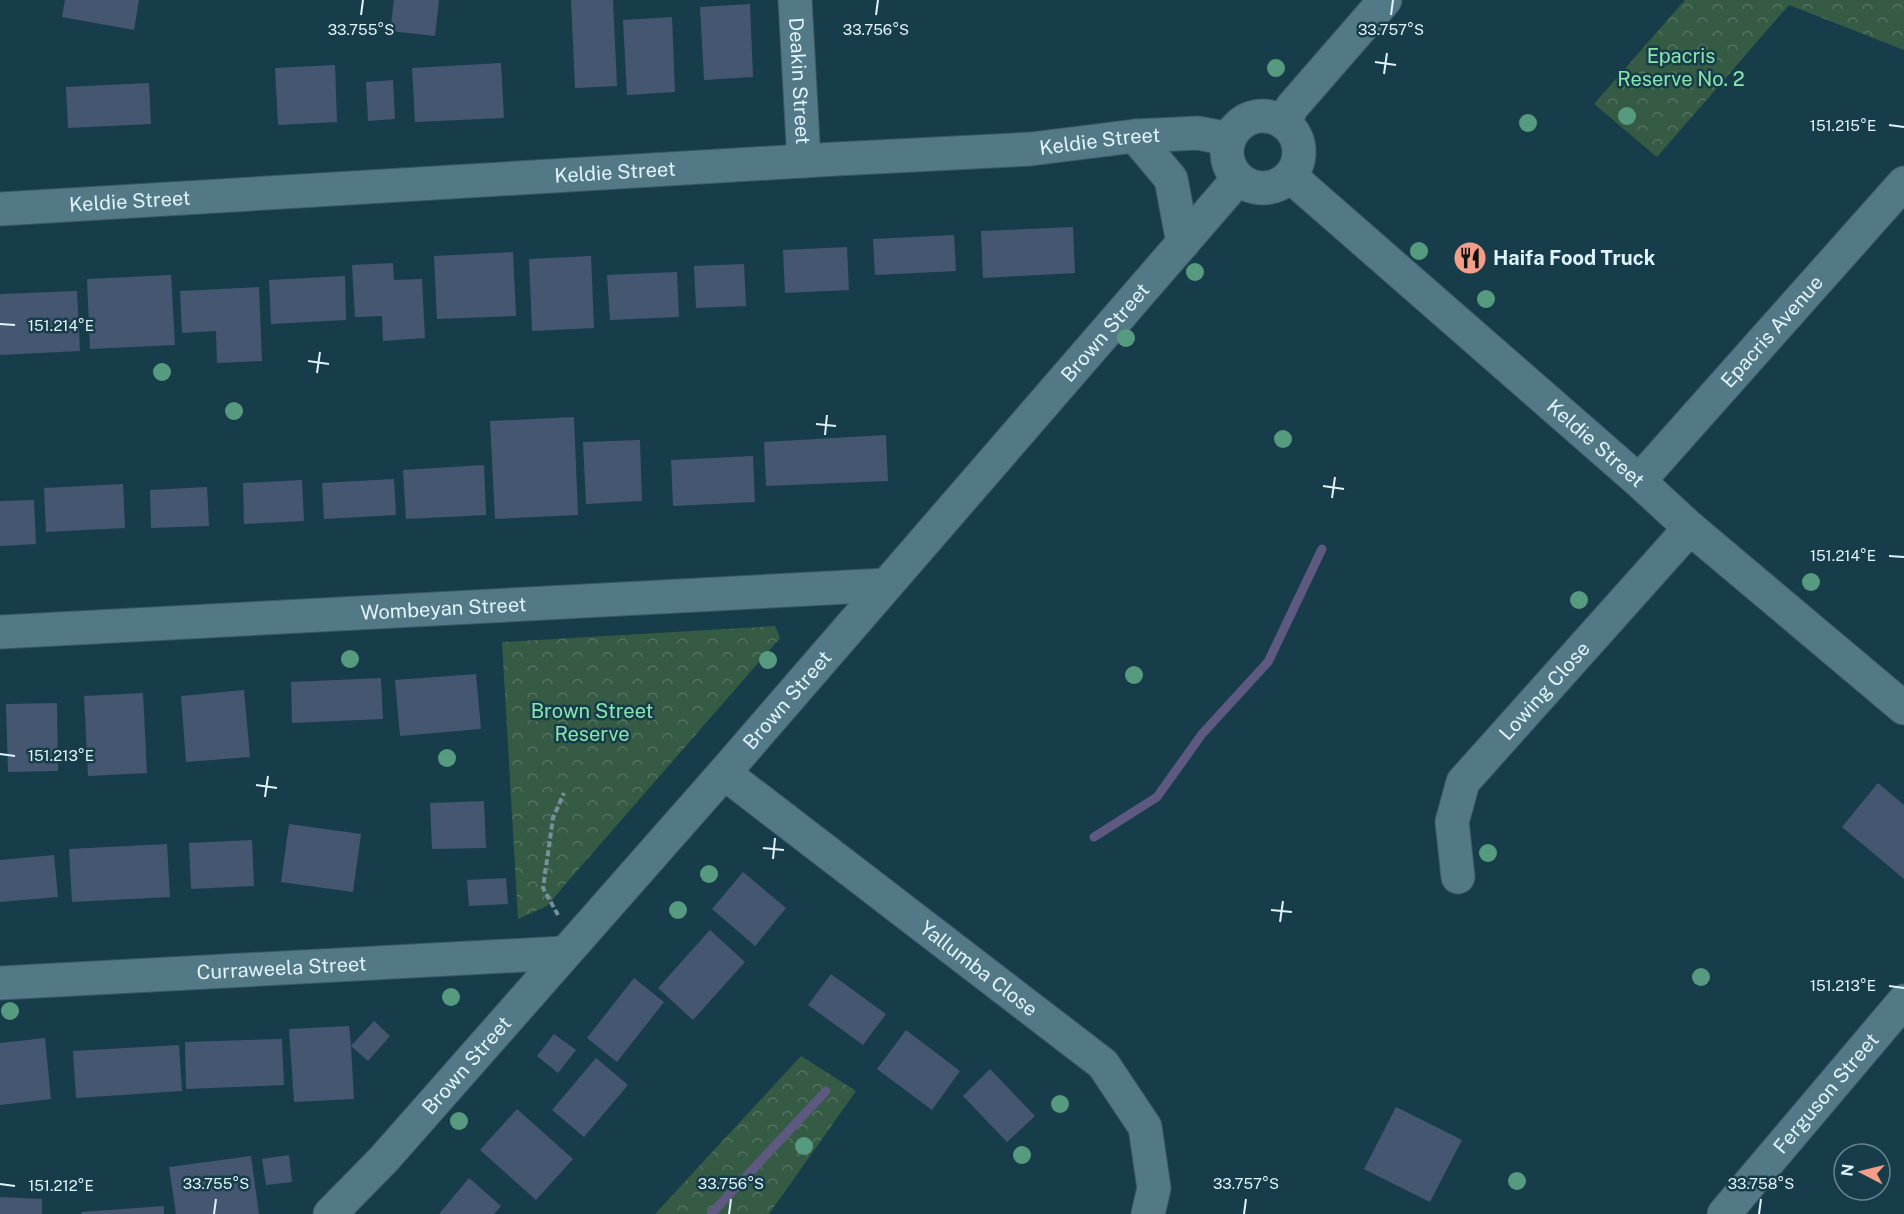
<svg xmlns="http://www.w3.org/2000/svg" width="1904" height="1214" font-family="'Public Sans',sans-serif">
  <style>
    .forest { fill: url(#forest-crowns) }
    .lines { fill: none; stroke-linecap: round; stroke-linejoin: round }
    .stream { stroke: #5e5980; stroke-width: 9 }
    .building { fill: #455670 }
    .minor-casing { stroke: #3a5a65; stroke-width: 35 }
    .path { stroke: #73909b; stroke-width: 4; stroke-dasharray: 6 3; stroke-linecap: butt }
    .minor { stroke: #537987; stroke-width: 33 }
    .tree { fill: #569a80 }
    .ticks { fill: none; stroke: #dff3fb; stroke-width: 2 }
    .labels { text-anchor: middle; stroke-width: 5; stroke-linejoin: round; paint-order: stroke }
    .park-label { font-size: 20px; fill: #89e6ac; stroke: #183d4a }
    .street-label { font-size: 20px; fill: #dff3fb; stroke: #183d4a }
    .poi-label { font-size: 20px; font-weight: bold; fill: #dff3fb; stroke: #183d4a; text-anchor: start }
    .ticks-label { font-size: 15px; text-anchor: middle; fill: #dff3fb; stroke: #183d4a; stroke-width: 5; stroke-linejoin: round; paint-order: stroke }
  </style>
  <defs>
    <pattern id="forest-crowns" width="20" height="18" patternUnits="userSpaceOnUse" patternTransform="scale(1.5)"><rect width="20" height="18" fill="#365b44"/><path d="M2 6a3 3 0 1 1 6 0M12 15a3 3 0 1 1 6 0" fill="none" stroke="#537360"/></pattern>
  </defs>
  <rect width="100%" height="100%" fill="#183d4a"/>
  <path class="forest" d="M1685,0H1904V50L1789,5L1657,157L1594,104Z
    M775,626L780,638L569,880L547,906L518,919L502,642Z
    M801,1056L856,1091L769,1214H655Z"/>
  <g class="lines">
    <path class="stream" d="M1094,837L1157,797L1202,734L1268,662L1322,549
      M711,1214L826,1091"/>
  </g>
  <path class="building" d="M65,0H139L134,30L62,17Z
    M394,0H439L435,36L390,31Z
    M571,0H613L617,86L575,88Z
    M750,4L753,77L704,80L700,7Z
    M672,17L675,92L627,95L623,20Z
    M501,63L504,118L415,122L412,68Z
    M335,65L337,122L278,125L275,68Z
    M393,80L395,119L368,121L366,82Z
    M149,83L151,124L68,128L66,87Z
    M1073,227L1075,273L983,278L981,231Z
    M954,235L956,271L875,275L873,239Z
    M847,247L849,290L785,293L783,250Z
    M513,252L516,316L437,319L434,256Z
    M591,256L594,328L532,331L529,259Z
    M393,263L394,280L422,279L425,338L383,341L382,316L355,317L352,265Z
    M744,264L746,306L696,308L694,266Z
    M677,272L679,317L610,320L607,275Z
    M171,275L175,345L90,349L87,279Z
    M345,276L346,320L271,324L269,280Z
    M259,287L262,361L217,363L216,331L182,333L180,291Z
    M77,291L80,351L0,355V294Z
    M574,417L578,515L495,519L490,421Z
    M886,435L888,481L766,486L764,442Z
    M640,440L642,501L586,504L583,442Z
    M753,456L755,502L673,506L671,460Z
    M484,465L486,515L406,519L403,470Z
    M394,479L396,515L324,519L322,483Z
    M302,480L304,521L244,524L243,483Z
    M123,484L125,528L46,532L44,488Z
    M207,487L209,526L151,528L150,490Z
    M34,500L36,544L0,546V501Z
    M476,674L481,729L400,736L395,680Z
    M381,678L383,719L292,723L291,682Z
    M244,690L250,757L186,762L181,696Z
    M143,693L147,773L88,776L84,696Z
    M57,703L58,771L8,772L6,704Z
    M1878,783L1904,805V879L1842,827Z
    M484,801L486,848L432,849L430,803Z
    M289,824L361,834L353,892L281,882Z
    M252,840L254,886L191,889L189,843Z
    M167,844L170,897L72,902L69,849Z
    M54,855L58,897L0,902V860Z
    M743,872L786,908L755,946L712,909Z
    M506,878L508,904L469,906L467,880Z
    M710,930L745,962L693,1020L658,988Z
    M831,974L886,1014L863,1045L808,1005Z
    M634,978L664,1002L617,1062L587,1038Z
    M374,1021L390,1036L368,1061L351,1046L354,1099L294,1102L289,1029L349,1026L351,1046Z
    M906,1030L960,1071L932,1110L877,1069Z
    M554,1034L576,1050L558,1073L537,1056Z
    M45,1038L51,1099L0,1105V1043Z
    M282,1039L284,1085L186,1089L185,1042Z
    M179,1045L182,1091L76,1098L73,1051Z
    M596,1058L628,1085L584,1137L552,1110Z
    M990,1069L1035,1116L1007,1142L963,1096Z
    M1396,1107L1462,1140L1430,1202L1364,1169Z
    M517,1109L573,1159L536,1200L480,1150Z
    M289,1155L292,1182L266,1185L262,1159Z
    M251,1156L259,1214H176L169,1167Z
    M469,1178L501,1206L494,1214H439Z
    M0,1197L42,1199V1214H0Z
    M164,1206V1214H82L81,1212Z"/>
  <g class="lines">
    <defs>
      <g id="minor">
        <path id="s1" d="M795,0L804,161"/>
        <circle cx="1263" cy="152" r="36"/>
        <path d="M1284,123L1292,107L1385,0"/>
        <path d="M1135,136L1171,179L1183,243"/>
        <path id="s2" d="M1290,176L1639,481L1690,528L1904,708"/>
        <path id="s3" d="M0,209L836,159L1031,149L1135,136L1198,133L1229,139"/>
        <path id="s4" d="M1639,481L1904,183"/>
        <path id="s5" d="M0,632L886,585"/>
        <path id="s6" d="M724,773L1103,1064L1145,1127L1154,1188L1148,1214"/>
        <path id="s7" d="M1458,877L1452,822L1463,782L1690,528"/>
        <path id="s8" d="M0,983L563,953"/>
        <path id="s9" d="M330,1214L384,1159L724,773L1238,179"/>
        <path id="s10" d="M1724,1214L1904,1001"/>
      </g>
    </defs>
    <use href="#minor" class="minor-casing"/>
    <path class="path" d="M558,915L543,888L553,818L564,793"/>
    <use href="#minor" class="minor"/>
  </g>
  <g class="tree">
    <circle cx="1276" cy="68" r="9"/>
    <circle cx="1627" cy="116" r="9"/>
    <circle cx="1528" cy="123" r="9"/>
    <circle cx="1419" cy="251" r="9"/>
    <circle cx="1195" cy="272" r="9"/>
    <circle cx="1486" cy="299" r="9"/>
    <circle cx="1126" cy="338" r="9"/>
    <circle cx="162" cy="372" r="9"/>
    <circle cx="234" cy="411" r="9"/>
    <circle cx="1283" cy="439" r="9"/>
    <circle cx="1811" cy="582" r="9"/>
    <circle cx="1579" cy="600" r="9"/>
    <circle cx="350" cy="659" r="9"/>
    <circle cx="768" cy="660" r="9"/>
    <circle cx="1134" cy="675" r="9"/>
    <circle cx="447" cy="758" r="9"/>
    <circle cx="1488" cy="853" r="9"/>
    <circle cx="709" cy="874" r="9"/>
    <circle cx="678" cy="910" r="9"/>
    <circle cx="1701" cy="977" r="9"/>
    <circle cx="451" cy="997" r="9"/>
    <circle cx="10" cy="1011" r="9"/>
    <circle cx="1060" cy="1104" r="9"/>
    <circle cx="459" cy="1121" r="9"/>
    <circle cx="804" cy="1146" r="9"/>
    <circle cx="1022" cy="1155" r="9"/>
    <circle cx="1517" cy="1181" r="9"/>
  </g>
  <path class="ticks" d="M361,15L363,0M876,15L878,0M1391,15L1393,0M1375,62L1396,65M1384,74L1387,53M1889,125L1904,127M0,324L15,325M308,361L329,364M317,373L320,352M816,424L836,426M825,435L827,415M1323,486L1344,489M1332,498L1335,477M1889,556L1904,557M0,754L15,756M256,785L277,788M265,797L268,776M763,848L784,850M773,859L775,838M1271,910L1292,912M1280,922L1283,901M1889,986L1904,988M0,1184L15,1186M214,1214L216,1199M729,1214L731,1199M1244,1214L1246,1199M1759,1214L1761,1199"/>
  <defs>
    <symbol id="restaurant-disc" viewBox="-11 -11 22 22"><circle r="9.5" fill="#f49e8a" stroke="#183d4a"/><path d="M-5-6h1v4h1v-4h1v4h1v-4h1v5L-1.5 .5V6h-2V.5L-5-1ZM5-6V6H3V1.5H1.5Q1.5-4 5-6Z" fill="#111"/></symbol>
  </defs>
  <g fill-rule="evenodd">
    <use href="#restaurant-disc" x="1451" y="239" width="38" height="38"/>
  </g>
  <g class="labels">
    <g class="park-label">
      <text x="1681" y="63">Epacris<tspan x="1681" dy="23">Reserve No. 2</tspan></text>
      <text x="592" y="718">Brown Street<tspan x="592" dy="23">Reserve</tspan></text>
    </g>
    <g class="street-label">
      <text dy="7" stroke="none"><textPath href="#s1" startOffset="81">Deakin Street</textPath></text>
      <text dy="7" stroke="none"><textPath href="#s3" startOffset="1102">Keldie Street</textPath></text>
      <text dy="7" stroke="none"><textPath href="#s3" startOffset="616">Keldie Street</textPath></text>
      <text dy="7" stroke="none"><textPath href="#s3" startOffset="130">Keldie Street</textPath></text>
      <text dy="7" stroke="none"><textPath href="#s9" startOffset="1174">Brown Street</textPath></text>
      <text dy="7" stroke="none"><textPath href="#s4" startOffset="200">Epacris Avenue</textPath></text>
      <text dy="7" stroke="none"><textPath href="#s2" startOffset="406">Keldie Street</textPath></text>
      <text dy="7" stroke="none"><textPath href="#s5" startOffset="444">Wombeyan Street</textPath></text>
      <text dy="7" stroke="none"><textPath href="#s7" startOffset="219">Lowing Close</textPath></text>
      <text dy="7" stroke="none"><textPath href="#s9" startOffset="688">Brown Street</textPath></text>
      <text dy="7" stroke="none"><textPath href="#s8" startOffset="282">Curraweela Street</textPath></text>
      <text dy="7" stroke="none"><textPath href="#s6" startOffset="321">Yallumba Close</textPath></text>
      <text dy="7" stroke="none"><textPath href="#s9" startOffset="202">Brown Street</textPath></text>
      <text dy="7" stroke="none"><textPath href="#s10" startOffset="158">Ferguson Street</textPath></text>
    </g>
    <g class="poi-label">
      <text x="1493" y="265">Haifa Food Truck</text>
    </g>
  </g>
  <g class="ticks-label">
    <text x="361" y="35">33.755°S</text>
    <text x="876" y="35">33.756°S</text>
    <text x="1391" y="35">33.757°S</text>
    <text x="1843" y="131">151.215°E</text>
    <text x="61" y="331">151.214°E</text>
    <text x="1843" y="561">151.214°E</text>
    <text x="61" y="761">151.213°E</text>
    <text x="1843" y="991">151.213°E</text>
    <text x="216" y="1189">33.755°S</text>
    <text x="731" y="1189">33.756°S</text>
    <text x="1246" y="1189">33.757°S</text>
    <text x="1761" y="1189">33.758°S</text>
    <text x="61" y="1191">151.212°E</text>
  </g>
  <g transform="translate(1862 1172) rotate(277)"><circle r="28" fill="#183d4a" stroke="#688691" stroke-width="1.5"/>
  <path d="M0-4.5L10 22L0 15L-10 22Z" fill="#f49e8a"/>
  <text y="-9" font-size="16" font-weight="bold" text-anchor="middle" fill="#dff3fb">N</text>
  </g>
</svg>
